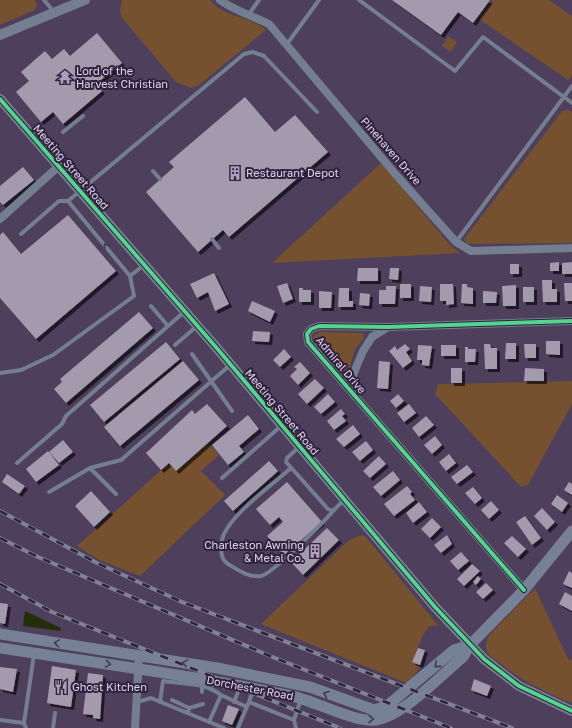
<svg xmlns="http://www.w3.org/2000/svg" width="572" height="728" font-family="'Golos Text',sans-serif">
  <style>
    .green { fill: #755130 }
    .water { fill: #222f08 }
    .building { fill: #a49aad; filter: url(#shadow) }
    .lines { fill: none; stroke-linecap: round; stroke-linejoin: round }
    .service { stroke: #737f90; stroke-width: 4 }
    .minor { stroke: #737f90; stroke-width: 8 }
    .tertiary { stroke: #737f90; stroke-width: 10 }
    .secondary { stroke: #768096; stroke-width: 11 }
    .rail-casing { stroke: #7f8293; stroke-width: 4 }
    .rail { stroke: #2f223b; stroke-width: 2.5; stroke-dasharray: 8; stroke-linecap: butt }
    .cycleway-casing { stroke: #2f223b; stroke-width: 6 }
    .cycleway { stroke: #53d58f; stroke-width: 4 }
    .oneway { stroke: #403950 }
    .oneway2 { stroke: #413a52 }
    .labels { text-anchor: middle; stroke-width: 4; stroke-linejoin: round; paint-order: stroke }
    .poi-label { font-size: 11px; fill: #e1d1f2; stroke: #2f223b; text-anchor: start }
    .street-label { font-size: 11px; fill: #e1d1f2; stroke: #2f223b }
  </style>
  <defs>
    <filter id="shadow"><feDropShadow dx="3" dy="3" stdDeviation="0" flood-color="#0009"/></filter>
  </defs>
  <rect width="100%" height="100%" fill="#4e3f5c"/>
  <path class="green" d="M0,0H35L37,4L35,10L0,25Z
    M122,0H210C226,19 247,14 266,30L199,85L191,88L176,82L122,18L120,11Z
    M493,0H549L572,16V75L568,80L479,19Z
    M448,36L457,42L451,52L442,46Z
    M568,110L572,112V243L472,244L467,243L464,239L562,111Z
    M381,163L451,246L460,253L272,263Z
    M320,332L363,333L364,338L355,349L348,373H342L315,343L313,336Z
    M572,381V404L528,485L521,487L435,394L438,384Z
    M208,442L219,455L201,471L225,495L140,576L99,560L77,546L169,463L176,471Z
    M362,535L366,537L438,625L430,626L423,635L412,662L420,665C418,673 412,677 406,683L261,624L347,542L355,537Z
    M535,588L568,659L572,660V703C546,693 522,681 500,663C496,660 490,658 488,653C484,648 486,639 490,634Z"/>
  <path class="water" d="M25,611L61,628L60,631L23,626Z"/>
  <path class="building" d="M392,0H490L473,23L458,12L441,35Z
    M97,33L122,63L96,84L102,91L63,124L53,112L41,122L16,92L29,81L21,72L45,51L52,59L64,49L70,56Z
    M245,97L275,132L295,115L328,152L229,237L223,230L198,252L146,192L174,167L169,162Z
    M23,167L34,180L3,205L0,202V186Z
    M68,215L116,271L36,339L0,298V235L3,232L21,254Z
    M559,262V271H550V263Z
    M572,262V274H562V263Z
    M510,264H519V274H510Z
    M358,268H378V281H357Z
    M390,268H399L398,280L389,279Z
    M214,273L229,304L215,311L208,292L197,298L190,284Z
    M542,280H552V289H557V302H543Z
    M287,283L293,299L283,303L277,286Z
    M564,283H572V301H565Z
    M400,284H411V298H400Z
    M440,284H453L454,304L446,305V301H440Z
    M462,284H467V287L473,288V304L461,303Z
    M516,285V306H503L502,286Z
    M386,286H396L395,304H379V290H386Z
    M420,286L432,287L431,302L419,301Z
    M523,287H534V302H523Z
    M299,288H303V290H311V302H299Z
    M339,288H349V301H353V307H338Z
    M319,291L332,292L331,308H319Z
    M483,291L497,292L496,303H483Z
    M360,293L370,294L369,306L359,305Z
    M252,301L275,311L270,322L248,311Z
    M139,312L153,328L66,403L54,389L62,382L60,379Z
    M253,331L270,332L269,342L252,341Z
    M546,341H560V355L546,354Z
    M166,342L180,359L104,422L90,405Z
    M506,343H516V359H505Z
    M405,344L410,349L406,352L412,361L403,368L389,351L395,346L397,350Z
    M484,344H490L491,348H497V369H485Z
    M524,344H536V358H525Z
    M418,345L432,346L429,366L422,365V360H417Z
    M441,345H456V356H441Z
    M465,347H468V349H476L475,362H465Z
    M284,349L291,357L280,367L273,360Z
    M183,361L199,380L120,446L104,427Z
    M379,361L390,362L388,389L377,388Z
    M300,362L310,373L298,385L290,376L297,369L294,367Z
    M451,368H462V383H451Z
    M525,368L544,369V381H524Z
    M315,379L324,388L307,404L298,394Z
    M328,394L335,402L321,414L314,407Z
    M398,394L404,401L396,408L390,401Z
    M207,404L227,426L176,471L169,463L161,470L146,453L192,410L195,414Z
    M409,404L416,413L404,422L397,413Z
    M341,409L345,414L342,416L346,421L334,430L327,421Z
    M248,415L259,429L239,446L244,452L228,465L212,445Z
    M426,416L434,425L419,437L412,428Z
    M353,425L360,434L344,447L336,439Z
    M435,436L442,445L432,454L424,445Z
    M63,440L73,452L59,463L49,452Z
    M366,441L373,450L360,461L352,452Z
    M48,451L59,465L36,482L26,469Z
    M449,454L456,463L446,471L439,462Z
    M379,456L386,464L370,478L363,471Z
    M269,461L278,471L233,511L224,501Z
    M467,465L473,472L457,484L451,477Z
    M393,471L400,480L381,496L373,487Z
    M7,474L25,486L19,494L2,482Z
    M287,482L322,522L284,555L267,536L283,522L279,517L270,525L256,509Z
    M569,482L572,484V495L564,490Z
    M407,486L412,492L410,494L415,500L394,516L384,504Z
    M473,487L482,498L475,504L465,493Z
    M91,491L110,512L94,527L75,506Z
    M557,495L568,503L562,512L551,504Z
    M491,501L499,510L489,519L481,510Z
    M419,502L427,512L413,523L406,513Z
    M542,508L555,522L547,530L534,516Z
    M525,516L541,538L532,545L516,522Z
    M432,518L441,527L430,538L421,529Z
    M327,528L339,540L303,575L291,562Z
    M447,535L452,544L441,553L434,545Z
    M512,536L526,549L518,557L504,543Z
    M461,552L469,561L458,570L450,561Z
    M472,564L480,571L464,586L457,579Z
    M569,571L572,573V588L563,584Z
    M478,576L481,579L476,585L473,582Z
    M486,583L493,590L483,599L476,592Z
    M565,592L572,596V611L559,604Z
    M0,603L8,604L5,624L0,623Z
    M418,648L425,650L420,665L412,662Z
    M52,666L76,670L71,707L47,703Z
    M0,667L17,669L13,692L0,689Z
    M88,673L103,675L100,719L93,718V715L83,714Z
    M474,679L491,686L487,696L471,690Z
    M228,705L239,709L232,725L222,721Z"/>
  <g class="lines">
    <path class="service" d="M44,0L54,12
      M359,0L455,71L483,37L572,103
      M249,14L259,0
      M287,44L319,0
      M63,132L83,116
      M153,171L160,179
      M21,234L59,201H68L244,54L253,52L264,56L317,112
      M212,239L219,248
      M456,242L572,86
      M130,276L144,265
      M151,306L168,326L184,312
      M175,345L197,326
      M192,354L232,411
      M0,373L21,370L53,355L134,296L130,276L68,201
      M299,447L287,458L286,462L328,509L333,511L344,500
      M17,463L62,424L66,416L168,326
      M90,468L116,494
      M291,468C272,485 235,511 224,534C220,542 219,559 228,564C238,570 249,578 261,576C272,574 324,522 333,511
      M222,478L281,426
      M49,492L90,468L121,460L230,365
      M202,666V692
      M253,690L249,702L294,720L301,699
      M172,700L189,708L188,713
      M137,702L151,698L224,728
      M160,702L163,681C182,684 205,682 221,695
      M234,702L240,687
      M189,708L203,704
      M0,720L24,723
      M294,720L296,728
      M209,722L221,695L247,707
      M26,728L24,723L34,654
      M53,728L55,713
      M238,728L248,704"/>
    <path class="minor" d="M220,0C235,11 253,16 269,24L397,176L456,242L471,251L572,248
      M0,219L59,166
      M356,396L353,375L363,351L372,337L388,327
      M524,590L308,342L307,334L311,329L319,326L388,327L572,321
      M135,728L139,656"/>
    <path class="tertiary" d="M0,35L85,0
      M0,99L215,346L435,607L484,659L519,686L572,711"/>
    <path class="secondary" d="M0,634L217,668L310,687L374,710L387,706L454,650L470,645
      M0,648C98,663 195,676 292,696C315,701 355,723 376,720C403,716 441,675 463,657L470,645L524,590L572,531"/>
    <defs>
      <path id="rail" d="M0,511L97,563L182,602L512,728
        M0,538L38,557L270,656L451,728
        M0,584L52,612L340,728"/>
    </defs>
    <use href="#rail" class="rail-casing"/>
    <use href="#rail" class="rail"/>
    <defs>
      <path id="cycleway" d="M0,99L215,346L435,607L484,659L519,686L572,711
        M524,590L308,342L307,334L311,329L319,326L388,327L572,321"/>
    </defs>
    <use href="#cycleway" class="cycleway-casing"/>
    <use href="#cycleway" class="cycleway"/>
  </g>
  <defs><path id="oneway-chevron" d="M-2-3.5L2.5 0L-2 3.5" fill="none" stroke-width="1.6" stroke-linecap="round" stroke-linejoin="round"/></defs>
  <use class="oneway" href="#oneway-chevron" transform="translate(106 246) rotate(-129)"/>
  <g class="oneway2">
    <use href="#oneway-chevron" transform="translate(57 643) rotate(-171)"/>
    <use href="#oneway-chevron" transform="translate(185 663) rotate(-171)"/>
    <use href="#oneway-chevron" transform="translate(108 664) rotate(9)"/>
    <use href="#oneway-chevron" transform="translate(437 665) rotate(139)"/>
    <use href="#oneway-chevron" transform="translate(326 694) rotate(-159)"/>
    <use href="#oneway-chevron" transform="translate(371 719) rotate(1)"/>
  </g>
  <defs>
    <symbol id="temple-bare" viewBox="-9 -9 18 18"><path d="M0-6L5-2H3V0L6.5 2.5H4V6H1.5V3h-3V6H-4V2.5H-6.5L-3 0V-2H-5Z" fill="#ae9ebe" stroke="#2f223b" stroke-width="2.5" paint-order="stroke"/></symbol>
    <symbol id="building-bare" viewBox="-9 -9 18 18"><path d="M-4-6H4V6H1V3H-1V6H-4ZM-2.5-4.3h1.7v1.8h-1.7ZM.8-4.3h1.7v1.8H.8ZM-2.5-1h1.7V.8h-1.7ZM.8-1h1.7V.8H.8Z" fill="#ae9ebe" stroke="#2f223b" stroke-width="2.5" paint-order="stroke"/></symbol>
    <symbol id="restaurant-bare" viewBox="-9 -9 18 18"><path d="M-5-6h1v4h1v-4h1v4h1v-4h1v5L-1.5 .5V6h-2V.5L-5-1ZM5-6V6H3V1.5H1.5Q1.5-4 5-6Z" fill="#ae9ebe" stroke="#2f223b" stroke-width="2.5" paint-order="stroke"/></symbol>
  </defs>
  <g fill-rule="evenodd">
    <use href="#temple-bare" x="55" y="67" width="20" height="20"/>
    <use href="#building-bare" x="225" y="163" width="20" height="20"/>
    <use href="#building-bare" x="305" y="541" width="20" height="20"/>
    <use href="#restaurant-bare" x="51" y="677" width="20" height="20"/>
  </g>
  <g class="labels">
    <g class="poi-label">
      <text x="76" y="75">Lord of the<tspan x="76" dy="13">Harvest Christian</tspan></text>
      <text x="246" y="177">Restaurant Depot</text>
      <text x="304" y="549" text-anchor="end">Charleston Awning<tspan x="304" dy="13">&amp; Metal Co.</tspan></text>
      <text x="72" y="691">Ghost Kitchen</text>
    </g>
    <g class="street-label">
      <text transform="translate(391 151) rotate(49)" y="4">Pinehaven Drive</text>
      <text transform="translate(71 167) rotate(49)" y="4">Meeting Street Road</text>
      <text transform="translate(341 365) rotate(50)" y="4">Admiral Drive</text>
      <text transform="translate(282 412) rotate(50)" y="4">Meeting Street Road</text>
      <text transform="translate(250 688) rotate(11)" y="4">Dorchester Road</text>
    </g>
  </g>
</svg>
